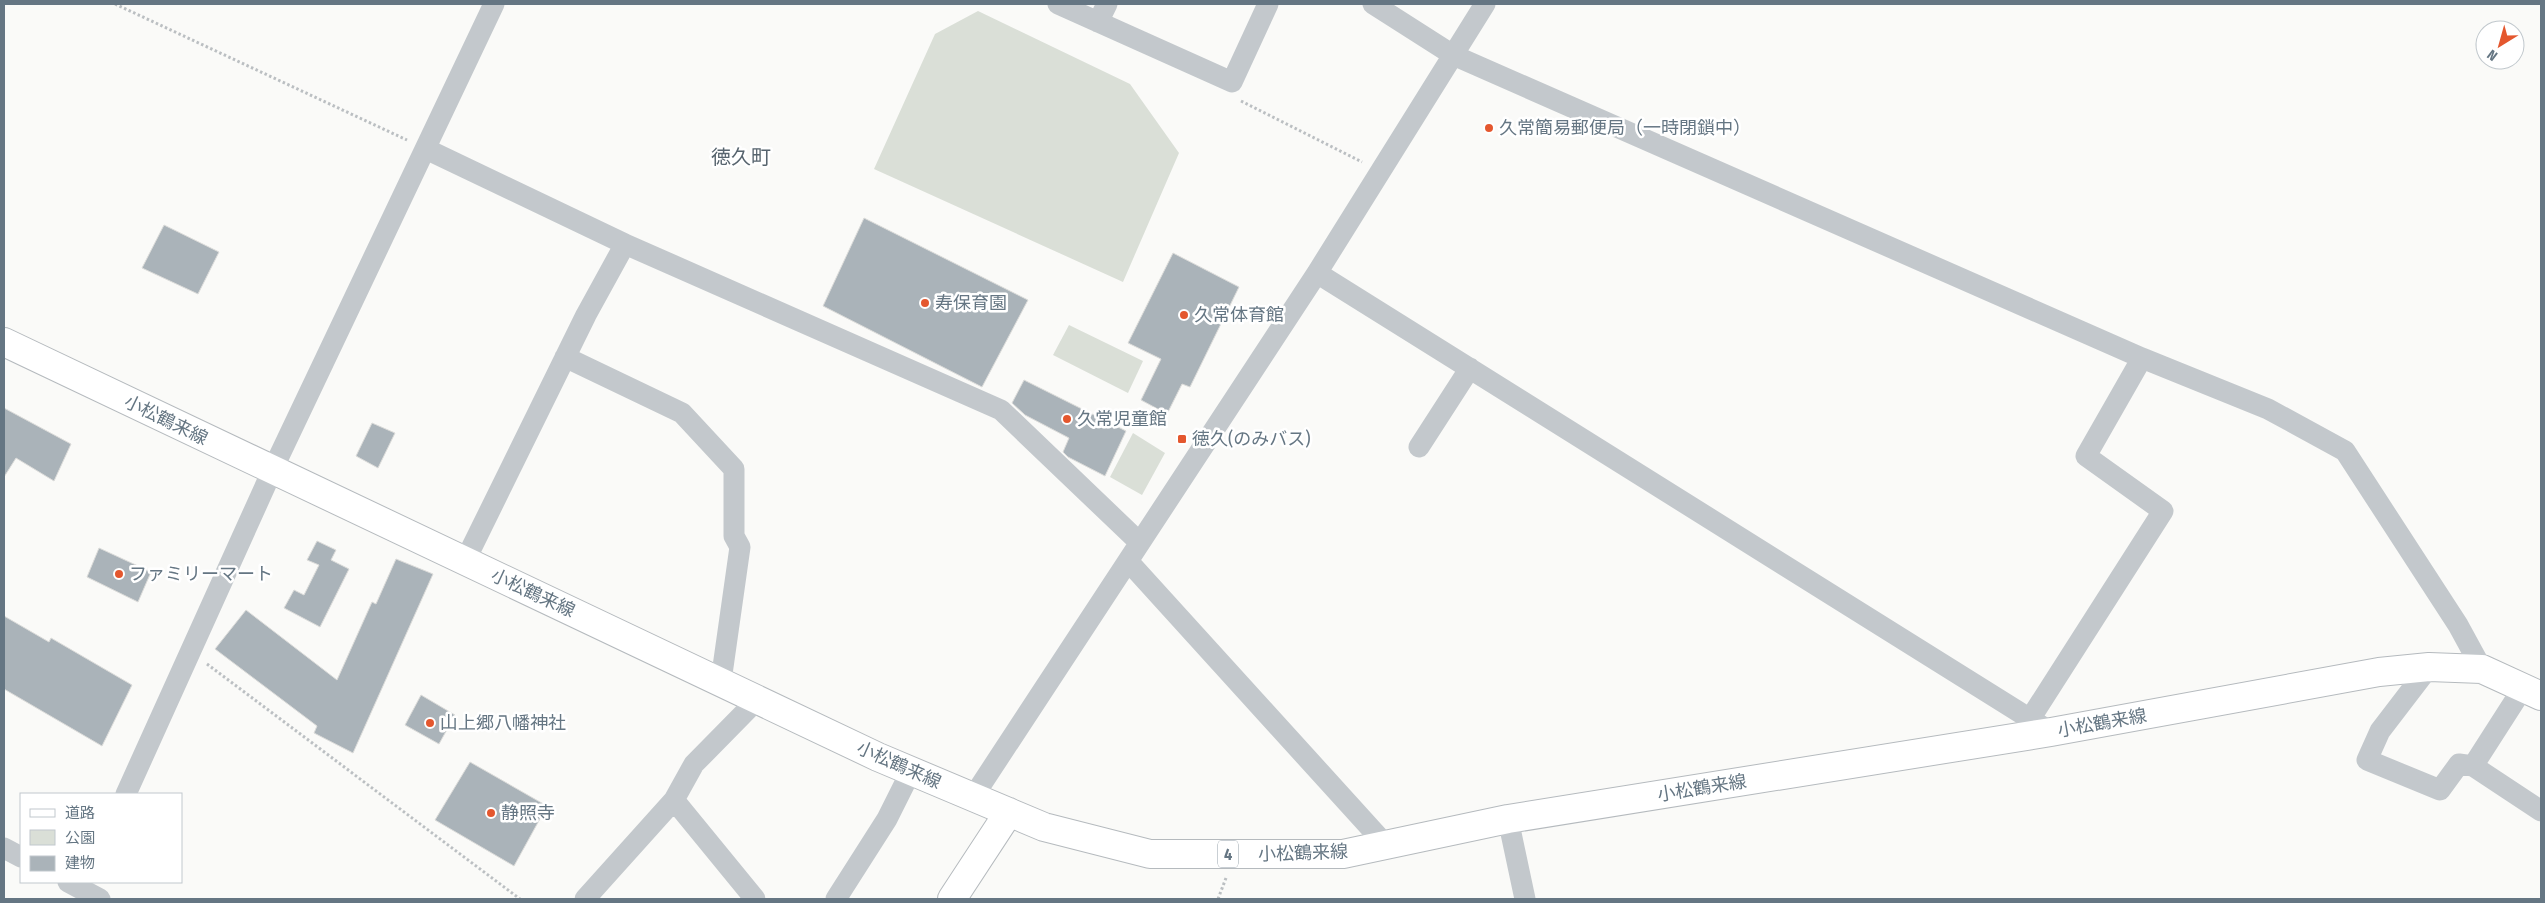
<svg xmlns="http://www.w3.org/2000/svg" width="2545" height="903" font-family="'Fira Sans Condensed','Noto Sans JP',sans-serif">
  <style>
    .green { fill: #dadfd7 }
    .building { fill: #aab3b9; stroke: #dcdcda }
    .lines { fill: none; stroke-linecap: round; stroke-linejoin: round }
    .major-casing { stroke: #b5babe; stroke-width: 30 }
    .path { stroke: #bbbfc2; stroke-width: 3; stroke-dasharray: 2.5 2.5; stroke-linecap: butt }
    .minor { stroke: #c3c8cc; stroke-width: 21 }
    .major { stroke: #fff; stroke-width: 28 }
    .poi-dot { fill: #e4572e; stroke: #fff; stroke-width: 2 }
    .labels { text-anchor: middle; stroke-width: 5; stroke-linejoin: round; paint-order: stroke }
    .shield { fill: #fff; stroke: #939fa8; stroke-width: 1 }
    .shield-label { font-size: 16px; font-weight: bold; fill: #657683 }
    .poi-label { font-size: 18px; fill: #657683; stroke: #fff; text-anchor: start }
    .street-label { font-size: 18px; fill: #657683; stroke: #fff }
    .quarter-label { font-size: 20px; fill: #57646e; stroke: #fff }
  </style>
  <rect width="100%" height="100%" fill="#fafaf8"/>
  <path class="green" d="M978,11L1130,84L1179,153L1123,282L874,169L935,34Z
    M1069,325L1143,361L1128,393L1053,355Z
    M1133,433L1165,453L1142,495L1110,477Z"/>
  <path class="building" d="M864,218L1028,300L982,387L823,306Z
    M164,225L219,252L198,294L142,268Z
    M1173,253L1239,287L1190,387L1182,384L1167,414L1141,400L1161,359L1128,343Z
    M1024,380L1126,431L1105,476L1068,457L1063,452L1069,438L1025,415L1012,403Z
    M4,408L71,444L54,481L16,458L4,477Z
    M372,423L395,433L378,468L356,456Z
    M317,541L336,550L331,560L349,569L320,627L284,608L294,590L304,595L319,565L307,560Z
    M99,548L151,572L138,602L87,577Z
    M396,559L433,574L353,753L314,733L317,726L215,649L246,610L337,680L372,602L376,604Z
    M4,616L49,642L51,638L132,685L102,746L4,689Z
    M421,695L455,715L439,744L405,725Z
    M470,762L547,806L514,866L435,820Z"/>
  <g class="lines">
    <defs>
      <path id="major" d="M4,342L878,757L1044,827L1150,854H1343L1508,819L2051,732L2379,672L2429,667L2482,669L2541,696
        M952,899L1009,812"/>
    </defs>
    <use href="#major" class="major-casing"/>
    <path class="path" d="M115,4L407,140
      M1241,101L1362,162
      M207,664L520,899
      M1218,899L1226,878"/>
    <path class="minor" d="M1058,4L1232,82L1268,4
      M1373,4L1453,55L2142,358L2268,409L2345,451L2458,625L2482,669
      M1098,22L1107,4
      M426,149L625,244L1001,410L1139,542
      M1317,273L2051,732
      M565,357L682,413L734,469V536L740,547L721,681
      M1419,447L1470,368
      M465,561L586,315L625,244
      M1128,561L1385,844
      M2429,667L2380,731L2367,760L2440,790L2459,764L2473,766L2541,811
      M2030,719L2163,511L2086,456L2142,358
      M2473,766L2523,688
      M126,794L272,471L494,4
      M973,797L1317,273L1485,4
      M674,800L755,899
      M1508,819L1525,899
      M4,848L21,857
      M68,882L100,899
      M585,899L674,800L694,764L758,699
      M836,899L887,819L911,771"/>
    <use href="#major" class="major"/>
  </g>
  <g class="poi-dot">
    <circle cx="1489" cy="128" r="5"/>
    <circle cx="925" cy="303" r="5"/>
    <circle cx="1184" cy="315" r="5"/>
    <circle cx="1067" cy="419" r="5"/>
    <rect x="1177" y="434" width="10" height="10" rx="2.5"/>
    <circle cx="119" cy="574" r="5"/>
    <circle cx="430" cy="723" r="5"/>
    <circle cx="491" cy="813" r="5"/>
  </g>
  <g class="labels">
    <rect class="shield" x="1218" y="840.5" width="20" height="27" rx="4"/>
    <g class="shield-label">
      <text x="1228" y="860">4</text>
    </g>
    <g class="poi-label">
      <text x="1499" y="134">久常簡易郵便局（一時閉鎖中）</text>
      <text x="935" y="309">寿保育園</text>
      <text x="1194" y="321">久常体育館</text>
      <text x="1077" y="425">久常児童館</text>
      <text x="1192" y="445">徳久(のみバス)</text>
      <text x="129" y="580">ファミリーマート</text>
      <text x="440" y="729">山上郷八幡神社</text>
      <text x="501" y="819">静照寺</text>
    </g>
    <g class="street-label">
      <text transform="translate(166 420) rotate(26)" y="6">小松鶴来線</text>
      <text transform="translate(533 593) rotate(25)" y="6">小松鶴来線</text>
      <text transform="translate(2102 723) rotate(-10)" y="6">小松鶴来線</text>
      <text transform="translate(899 765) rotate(24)" y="6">小松鶴来線</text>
      <text transform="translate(1702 788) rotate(-9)" y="6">小松鶴来線</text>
      <text transform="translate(1303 853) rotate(-2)" y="6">小松鶴来線</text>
    </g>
    <g class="quarter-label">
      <text x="741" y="164">徳久町</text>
    </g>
  </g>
  <rect width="2545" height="903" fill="none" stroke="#657683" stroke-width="10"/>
  <rect x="20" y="793" width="162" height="90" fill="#ffffff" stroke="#c1c8cd"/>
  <rect x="30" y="809" width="25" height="8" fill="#ffffff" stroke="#c1c8cd"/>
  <text x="65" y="818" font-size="15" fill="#657683">道路</text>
  <rect x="30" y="830" width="25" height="15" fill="#dadfd7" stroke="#c1c8cd"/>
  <text x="65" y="843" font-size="15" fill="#657683">公園</text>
  <rect x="30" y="856" width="25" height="15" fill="#aab3b9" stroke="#c1c8cd"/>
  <text x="65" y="868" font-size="15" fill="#657683">建物</text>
  <g transform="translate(2500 45) rotate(217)"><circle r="24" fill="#ffffff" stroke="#c1c8cd"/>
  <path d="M0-4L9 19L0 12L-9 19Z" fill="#e4572e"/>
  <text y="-8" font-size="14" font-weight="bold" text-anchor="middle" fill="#657683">N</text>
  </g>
</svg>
